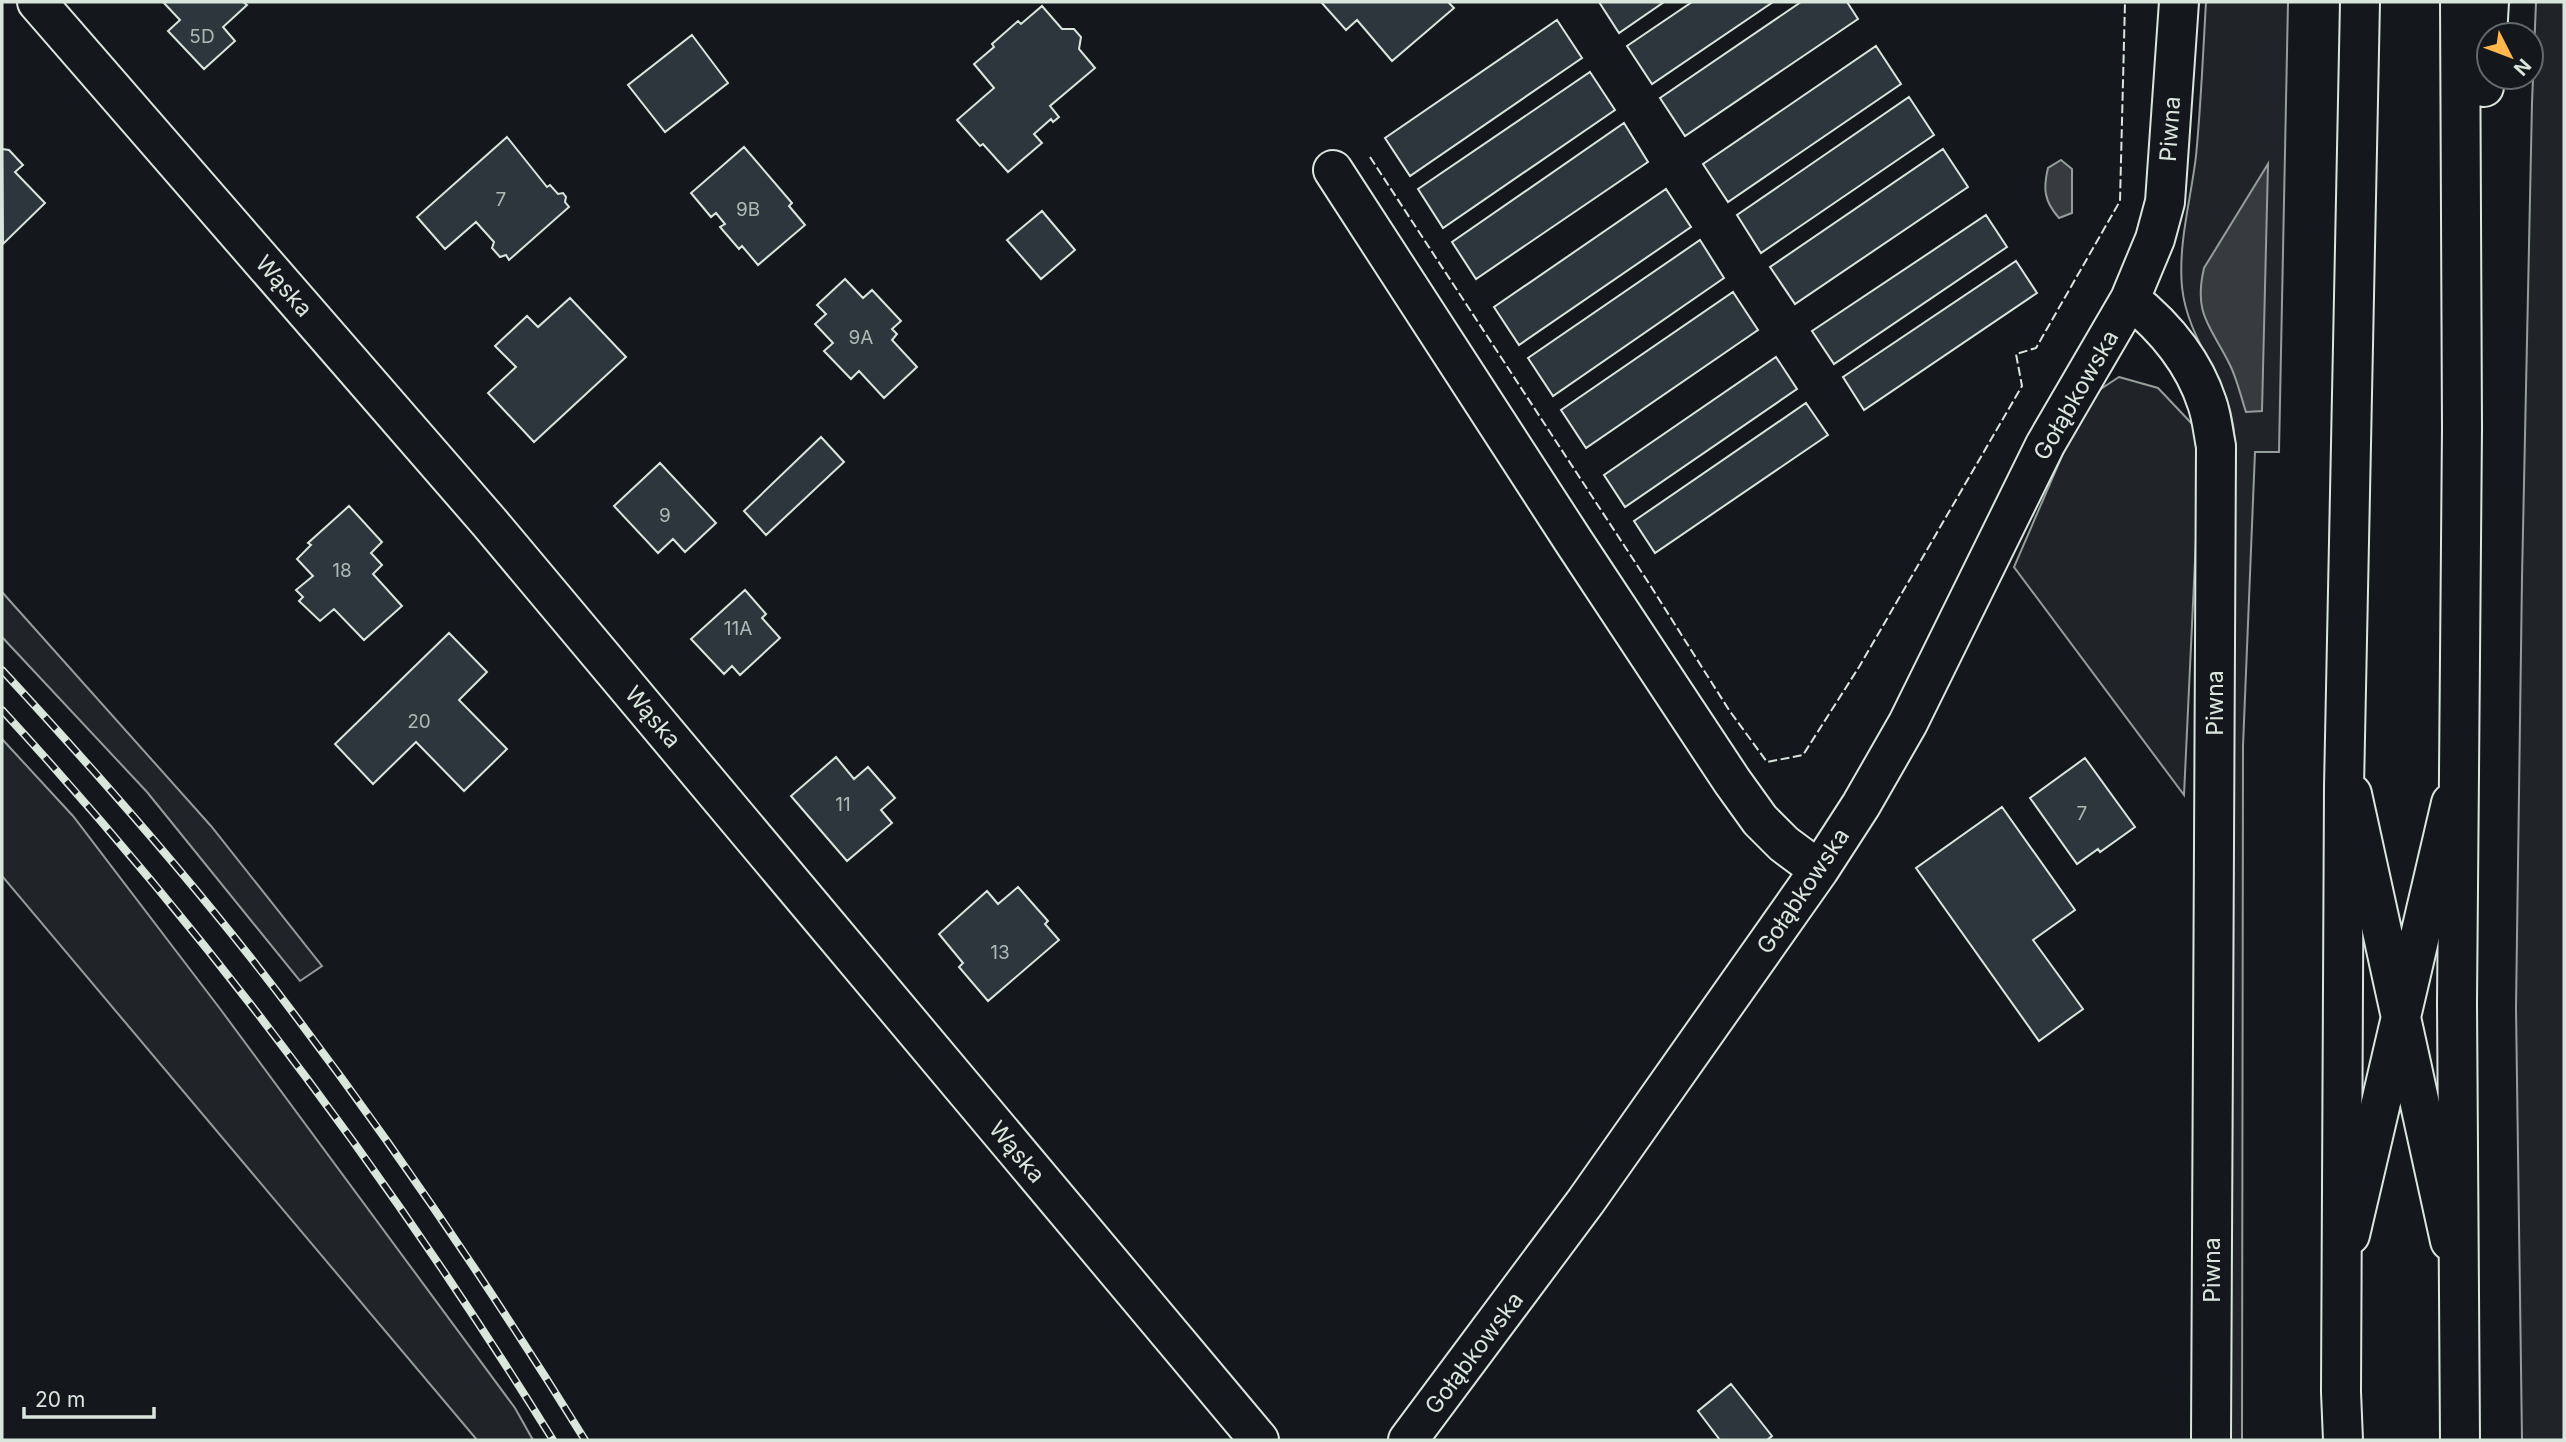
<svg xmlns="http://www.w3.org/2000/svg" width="2566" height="1442" font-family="Inter,sans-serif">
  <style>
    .green { fill: #202428; stroke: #939e99; stroke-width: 2 }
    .water { fill: #363b3e; stroke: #939e99; stroke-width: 2 }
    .building { fill: #2c363c; stroke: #d8e6dc; stroke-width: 2 }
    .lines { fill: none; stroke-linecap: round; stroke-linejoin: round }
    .minor-casing { stroke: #d8e6dc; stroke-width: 42 }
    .highway-casing { stroke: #d8e6dc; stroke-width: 42 }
    .minor { stroke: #14181c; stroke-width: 38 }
    .highway { stroke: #14181c; stroke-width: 38 }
    .rail-casing { stroke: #d8e6dc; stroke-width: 8 }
    .rail { stroke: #14181c; stroke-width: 5; stroke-dasharray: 16; stroke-linecap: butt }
    .fence { stroke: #d8e6dc; stroke-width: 2; stroke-dasharray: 9 3.5; stroke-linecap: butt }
    .labels { text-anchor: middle; stroke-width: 5; stroke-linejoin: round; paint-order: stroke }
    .number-label { font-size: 19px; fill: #adbab4 }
    .street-label { font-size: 23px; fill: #d8e6dc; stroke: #14181c }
  </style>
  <rect width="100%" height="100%" fill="#14181c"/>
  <path class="green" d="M2206,2H2288L2279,452H2255L2243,746L2242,1440H2228L2233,505C2237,466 2239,423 2221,385C2206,353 2186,325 2182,287C2178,243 2191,199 2196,156C2201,105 2203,53 2206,2Z
    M2536,2H2564V1440H2522L2516,1008L2522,578L2532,103Z
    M2119,377L2158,388L2195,427L2198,497L2184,795L2014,567L2087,398Z
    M2,592L211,826L322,966L300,981L147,792L2,637Z
    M2,739L73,816L221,1010L515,1408L533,1440H477L2,876Z"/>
  <path class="water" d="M2061,160L2072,169V213L2059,218C2044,201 2043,189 2048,168Z
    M2268,164L2262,411L2246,412C2241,397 2237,379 2230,365C2211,326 2193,315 2204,268Z"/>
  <path class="building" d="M163,2H243L247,5L223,27L235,41L204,69L168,31L180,20Z
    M1321,2H1448L1454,8L1392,61L1357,20L1346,30Z
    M1599,2H1664L1619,33Z
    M1692,2H1773L1652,84L1627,46Z
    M1801,2H1847L1858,19L1685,136L1660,98Z
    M1042,6L1062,29H1074L1081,37L1079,49L1095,68L1050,106L1059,117L1053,122L1051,119L1034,134L1042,143L1008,172L983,144L980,146L957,120L994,88L974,64L994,47L992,44L1018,21L1021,24Z
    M1557,20L1582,58L1410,176L1385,138Z
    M692,35L728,83L665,132L628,85Z
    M1876,46L1901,84L1728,202L1703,164Z
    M1590,72L1615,110L1443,228L1418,189Z
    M1909,97L1934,135L1761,253L1737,215Z
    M1624,123L1648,162L1476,279L1452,242Z
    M507,137L547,187L550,185L558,194L563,193L566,197L565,202L569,207L509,260L506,255L500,257L492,248L494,242L476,222L445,249L417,217Z
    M744,147L792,203L789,206L805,225L758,265L742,246L739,249L720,227L725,224L716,213L711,217L691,193Z
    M2,149L9,150L23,165L15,172L45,203L3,244Z
    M1943,149L1968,187L1795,304L1770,267Z
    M1666,189L1691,227L1519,345L1494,307Z
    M1042,211L1075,250L1041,279L1007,240Z
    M1986,215L2007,247L1834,364L1812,331Z
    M1700,240L1724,278L1553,396L1528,358Z
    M2016,261L2037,293L1864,410L1843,377Z
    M845,279L863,298L872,290L901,321L892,329L897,334L892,340L917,367L884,398L859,371L851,379L824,351L833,343L815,324L826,314L817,305Z
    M1733,292L1758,330L1586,448L1561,410Z
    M570,298L626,357L534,442L488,393L516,367L495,346L527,316L538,327Z
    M1776,357L1797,389L1625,507L1604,475Z
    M1806,403L1828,435L1655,553L1634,521Z
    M821,437L844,462L766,535L744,511Z
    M660,463L716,523L685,552L673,539L658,553L614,506Z
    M349,506L382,542L371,553L382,565L373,574L402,606L364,640L334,609L320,621L299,601L303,597L296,590L313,576L297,559L311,545L308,543Z
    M745,590L766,614L762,618L780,638L740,675L732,666L724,674L691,639Z
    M449,633L487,672L459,700L507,749L464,791L416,742L373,784L335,744Z
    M836,757L854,779L868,767L895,798L881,810L892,823L847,861L791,796Z
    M2085,758L2135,827L2100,852L2098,849L2077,864L2030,798Z
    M2002,807L2075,910L2033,940L2083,1009L2039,1041L1916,868Z
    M1018,887L1048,921L1045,924L1059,940L988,1001L959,967L963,963L939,934L987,891L998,904Z
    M1731,1384L1772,1436L1767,1440H1720L1698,1411Z"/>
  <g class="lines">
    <defs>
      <path id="minor" d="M37,2L489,522L1259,1440
        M1333,170L1574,542L1732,781L1760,820L1784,844L1819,870
        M2130,299C2165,327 2193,360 2207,403C2212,417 2213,432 2216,446L2211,1440
        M2352,794L2450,1241
        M2350,1235L2451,803
        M1408,1440L1586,1201L1819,870L1861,805L1908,723L2045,445L2130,299L2155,239L2165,202L2179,2"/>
      <path id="highway" d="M2460,2L2462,428L2457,1003L2460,1440
        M2484,87L2489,2
        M2343,1440L2341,1392L2344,787L2360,2"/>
    </defs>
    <use href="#minor" class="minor-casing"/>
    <use href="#highway" class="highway-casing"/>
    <use href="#minor" class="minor"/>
    <use href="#highway" class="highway"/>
    <defs>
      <path id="rail" d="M2,670C88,763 172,858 251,958C371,1112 482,1274 585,1440
        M2,710C209,935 392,1181 553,1440"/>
    </defs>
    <use href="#rail" class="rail-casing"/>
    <use href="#rail" class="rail"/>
    <path class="fence" d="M1370,157L1650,585L1729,710L1767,762L1803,755L1859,667L2022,386L2016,354L2036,348L2120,201L2125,2"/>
  </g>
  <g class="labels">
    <g class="number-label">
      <text x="202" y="43">5D</text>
      <text x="501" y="206">7</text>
      <text x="748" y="216">9B</text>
      <text x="861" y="344">9A</text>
      <text x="665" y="522">9</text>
      <text x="342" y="577">18</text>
      <text x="738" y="635">11A</text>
      <text x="419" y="728">20</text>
      <text x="843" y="811">11</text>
      <text x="2082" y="820">7</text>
      <text x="1000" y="959">13</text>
    </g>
    <g class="street-label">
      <text transform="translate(2170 129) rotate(-86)" y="8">Piwna</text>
      <text transform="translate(284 286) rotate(49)" y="8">Wąska</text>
      <text transform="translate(2076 395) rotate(-60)" y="8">Gołąbkowska</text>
      <text transform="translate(2215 703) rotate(-90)" y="8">Piwna</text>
      <text transform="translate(653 717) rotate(50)" y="8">Wąska</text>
      <text transform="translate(1803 891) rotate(-56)" y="8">Gołąbkowska</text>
      <text transform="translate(1017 1152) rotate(50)" y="8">Wąska</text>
      <text transform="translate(2212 1270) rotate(-90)" y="8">Piwna</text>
      <text transform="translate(1474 1353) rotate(-53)" y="8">Gołąbkowska</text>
    </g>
  </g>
  <rect width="2566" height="1442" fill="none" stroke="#d8e6dc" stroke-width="7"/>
  <g transform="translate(2510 56) rotate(132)"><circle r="33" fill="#14181c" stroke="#626a69" stroke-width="2"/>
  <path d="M0-5L12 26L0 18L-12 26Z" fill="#ffb74d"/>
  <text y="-10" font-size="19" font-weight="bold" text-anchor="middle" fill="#d8e6dc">N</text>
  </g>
  <path d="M24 1407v10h130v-10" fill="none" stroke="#d8e6dc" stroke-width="3.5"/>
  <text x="35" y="1407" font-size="21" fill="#d8e6dc" stroke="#14181c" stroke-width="5" paint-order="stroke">20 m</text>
</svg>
